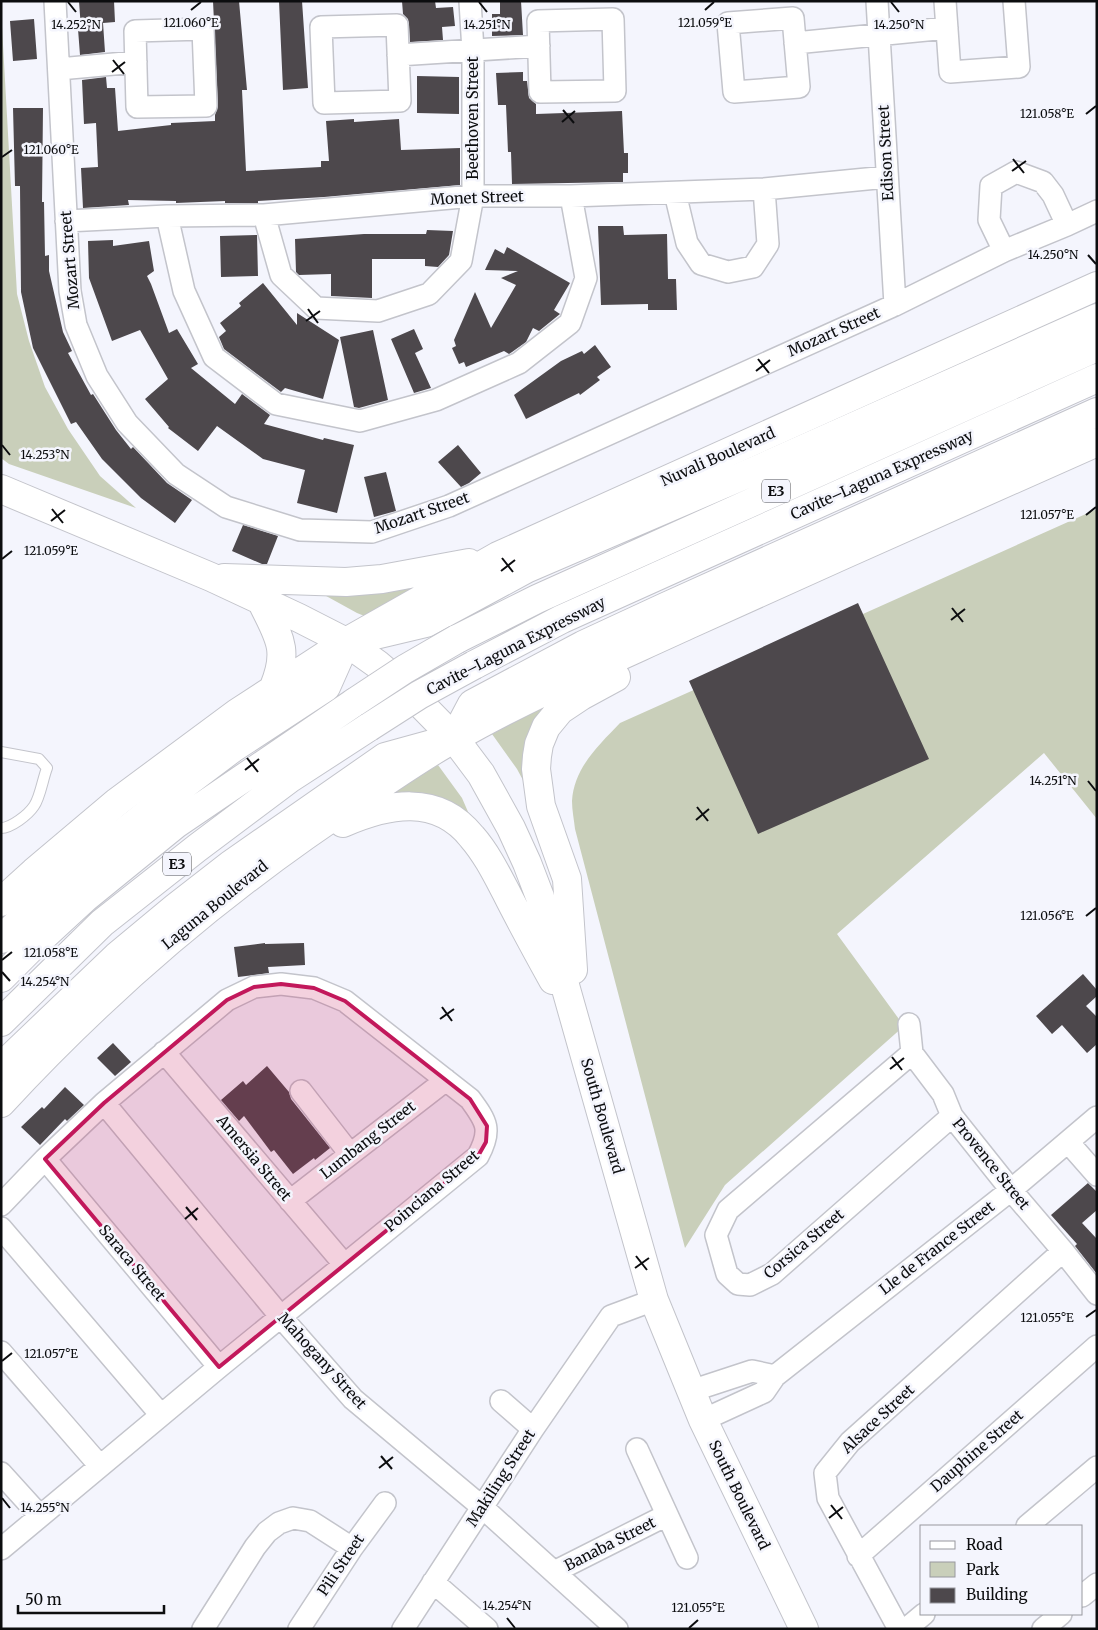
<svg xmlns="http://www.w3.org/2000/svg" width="1098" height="1630" font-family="Merriweather,serif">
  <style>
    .green { fill: #c9cfba }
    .building { fill: #4d484c }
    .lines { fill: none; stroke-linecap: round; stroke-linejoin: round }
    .lane-casing { stroke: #c3c4cb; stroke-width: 12 }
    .street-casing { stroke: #c3c4cb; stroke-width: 24 }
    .secondary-casing { stroke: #c3c4cb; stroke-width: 30 }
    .highway-casing { stroke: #c3c4cb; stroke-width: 30 }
    .lane { stroke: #fff; stroke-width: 10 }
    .street { stroke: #fff; stroke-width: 21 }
    .secondary { stroke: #fff; stroke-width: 28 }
    .highway { stroke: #fff; stroke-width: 28 }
    .highway-bridge-casing { stroke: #c3c4cb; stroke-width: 30; stroke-linecap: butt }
    .highway-bridge { stroke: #fff; stroke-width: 28 }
    .marked { fill: #c2185b; fill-opacity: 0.2; stroke: #c2185b; stroke-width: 4; stroke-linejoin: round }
    .ticks { fill: none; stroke: #0c0d0f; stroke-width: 2 }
    .labels { text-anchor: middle; stroke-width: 5; stroke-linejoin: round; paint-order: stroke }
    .shield { fill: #f4f5fd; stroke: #525356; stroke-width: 1 }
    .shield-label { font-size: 14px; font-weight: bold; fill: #0c0d0f }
    .street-label { font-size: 15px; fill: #0c0d0f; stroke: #f4f5fd }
    .ticks-label { font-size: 12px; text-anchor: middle; fill: #0c0d0f; stroke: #f4f5fd; stroke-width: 5; stroke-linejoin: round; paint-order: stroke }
  </style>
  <rect width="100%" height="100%" fill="#f4f5fd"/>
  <path class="green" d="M1,9L17,294L29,341L45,387L68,429L100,476L136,508L9,464L1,458Z
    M1097,509V819L1044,753L837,934L904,1026L725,1185L685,1248L575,829C574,820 572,810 572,801C574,768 598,746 620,723Z
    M434,578L367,617L357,613L308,586Z
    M569,692L531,795L517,769L492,734Z
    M438,765L462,798L472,821L378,801Z"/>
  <path class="building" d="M79,1H114L115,22L103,23L105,52L80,55L78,29H81Z
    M213,1H239L247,90H242L246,171L321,167V161H329L326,121L354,119V122L399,119L401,150L460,148V185L324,197L258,201V203H225V201L176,203V201L128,200L129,205L83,208L81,168L98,167L96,123L84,124L82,80L106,77L107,88H115L118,131L171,125V123L215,121V115L218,106Z
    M279,1H302L308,88L283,90Z
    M402,1H435L436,8L453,7L455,26L442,27L443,40L410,42L409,24L408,19L403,14Z
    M500,1H521L523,35L492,36V14H500Z
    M34,19L37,59L13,61L10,21Z
    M523,72V81H527L529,98L536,104V114L622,111L624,153H628V173H623V182L512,184L511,152H508L506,105H498L496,73Z
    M417,76L459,77V114L417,113Z
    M13,108H43L42,202H44L45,256L49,255V271L63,332L72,351L68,353L91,395L93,394L116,430L131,449L133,447L167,483L192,500L175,523L141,498L102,459L76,422L71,424L33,348L21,292L20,186H15Z
    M598,226H623L624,235L667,234L668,279H676L677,310H648V304L601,305Z
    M427,230L453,231L449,255L438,267L425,266V259H372V298L331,296V274L299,275L296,272L295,239L364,234H426Z
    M257,235L258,276L221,277L220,236Z
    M113,240V246L149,241L154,271L147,276L151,284L169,333L177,329L198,364L191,368L235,404L242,394L270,415L264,424L323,440L324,438L354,445L337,513L297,503L305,470L263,459L217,426L198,451L168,428L169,427L145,399L168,379L140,330L112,341L89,278L88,241Z
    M507,247L570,283L554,310L560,314L539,331L533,328L526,342L512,352L509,354L504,351L466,367L464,362L459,364L452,348L456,346L454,340L475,292L491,328L516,285L501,278L518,271L485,270L495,249L504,254Z
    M263,283L297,325V313L339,340L323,399L285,388L281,392L224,349L219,337L226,331L220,323L241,306L239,303Z
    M414,329L423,349L415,353L431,388L414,393L391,339Z
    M373,330L388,400L359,408L354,407L340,337Z
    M595,345L611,367L597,377L600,380L580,395L579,393L526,419L514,395L561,361L582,351L584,354Z
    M458,445L481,473L469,483L461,487L438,462Z
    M386,472L396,511L374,517L364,477Z
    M243,525L278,536L267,564H262L232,551Z
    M858,603L929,759L758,834L689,681Z
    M265,943V944L304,943L305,965L268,967L269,973L238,977L234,947Z
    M1083,974L1097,990V996L1086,1006L1097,1017V1044L1087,1053L1062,1025L1052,1034L1036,1016Z
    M113,1043L131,1062L115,1076L97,1058Z
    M267,1066L289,1092L291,1099L330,1148L315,1160L314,1158L293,1174L274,1150L271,1152L244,1116L239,1121L221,1100L243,1081L246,1085Z
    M65,1087L84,1105L67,1121L65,1119L40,1145L21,1127L42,1107L44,1109Z
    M1088,1183L1097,1192V1210L1082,1223L1097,1239V1274L1075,1246L1077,1244L1051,1215Z"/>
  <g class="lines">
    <defs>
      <path id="lane" d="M1,752L39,759L47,768C43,778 40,798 34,806C28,815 11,828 1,828"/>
      <path id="street" d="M55,1L70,291L76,325L97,376L127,423L176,474L226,507L300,530L372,532L449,506L895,305L1004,251L1067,225L1097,211
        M877,1L895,305
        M945,1L950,72L1019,67L1014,1
        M793,18L799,87L734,92L728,23Z
        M613,19L615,91L540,92L538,21Z
        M397,25L400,101L324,103L321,27Z
        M203,29L206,106L137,107L135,31Z
        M795,43L947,28
        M398,55L539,46
        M59,69L136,62
        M675,193L687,243L701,264L728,272L753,267L768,244L764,189
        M264,215L281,275L316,308L378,311L429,294L461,261L473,196V51L470,1
        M167,216L184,291L214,357L276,404L360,421L436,400L519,363L570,323L586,278L571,196
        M66,221L167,216L264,215L473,196H571L764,189L887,177
        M1004,251L989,220L991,186L1016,172L1043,182L1053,195L1067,225
        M909,1024L912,1053L943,1094L952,1116L1011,1190L1063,1251L1097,1294
        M164,1052L344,1264
        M912,1053L728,1210L716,1235L727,1274L738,1284L750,1285L772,1274L952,1116
        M301,1091L350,1154
        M104,1103L281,1317L353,1399L482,1507L617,1629
        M1068,1142L1097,1175
        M45,1159L219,1367
        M290,1201L446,1080
        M1,1205L45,1159L104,1103L227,1000L254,987L281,984L314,988L345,1001L470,1099C487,1122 492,1130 478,1156L219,1367L1,1549
        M1,1228L161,1415
        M1,1352L100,1466
        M691,1391L752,1371L775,1376
        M501,1401L533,1429
        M703,1420L764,1392L775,1376L1011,1190L1097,1117
        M637,1449L687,1558
        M1,1473L40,1516
        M1027,1526L1097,1467
        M858,1556L1097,1346
        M554,1572L667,1515
        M433,1582L487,1629
        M1082,1596L1097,1584
        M203,1629L255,1547L267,1532L279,1523L293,1518L310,1521L352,1548
        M299,1629L352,1548L385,1503
        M403,1629L533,1429L611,1316L654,1300
        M899,1629L828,1498L825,1473L850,1442L1063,1251
        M906,1629L924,1614
        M1043,1629L1061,1614"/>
      <path id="secondary" d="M1,489L211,577L299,618L346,642L377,664L405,688L454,738L481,774L511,828L527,863L540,897L654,1300L703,1420L804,1629
        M224,578L346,582L382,579L469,563
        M261,600C278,636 290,648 274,687
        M343,823C387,804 437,793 472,837C486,853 496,873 506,892C521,922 537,951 553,980
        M1,902L34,872L117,802L237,713L346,642L498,556L1097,286
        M573,970L567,879L541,806L536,769L537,756L539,744L546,727L560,710L581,696L616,677
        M1,1103C110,985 233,881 367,794C396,775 424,755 455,738C530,695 610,661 688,625C824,563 960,503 1097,442"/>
      <path id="highway" d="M457,639L537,599L1097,347
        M474,665L562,619L1097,378
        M1,939L35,907L115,839L185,784L233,748L326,687L346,642L426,623L526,569L763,467L1097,318
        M1,978L34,945L85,898L176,824L355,702
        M1,1022L102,923L197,848L289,779L369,727
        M1,1067L117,956L176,907L230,865L385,757L454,738L472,704L583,645L665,607L1097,412"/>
    </defs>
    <use href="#lane" class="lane-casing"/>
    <use href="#street" class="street-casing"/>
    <use href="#secondary" class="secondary-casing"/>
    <use href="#highway" class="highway-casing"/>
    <use href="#lane" class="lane"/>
    <use href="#street" class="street"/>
    <use href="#secondary" class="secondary"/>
    <use href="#highway" class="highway"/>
    <defs>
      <path id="highway-bridge" d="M355,702L405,669L457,639
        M369,727L419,695L474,665"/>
    </defs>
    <use href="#highway-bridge" class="highway-bridge-casing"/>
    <use href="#highway-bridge" class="highway-bridge"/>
  </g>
  <path class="marked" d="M281,984L314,988L345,1001L470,1099L487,1126L486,1142L478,1156L219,1367L45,1159L104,1103L227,1000L254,987Z"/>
  <path class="ticks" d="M68,2L76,12M479,2L487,12M891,2L899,12M191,10L201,2M705,10L714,2M113,60L124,74M112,72L125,62M563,110L574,123M1086,114L1096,106M562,122L575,111M2,157L12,150M1013,159L1024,173M1012,171L1026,161M1088,255L1096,264M308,309L318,323M306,321L320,311M758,359L769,373M756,371L770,360M2,445L10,455M52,509L63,523M1086,515L1096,507M51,521L65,510M502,558L513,572M2,559L12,551M501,571L515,560M952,608L963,622M951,620L965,609M247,758L258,772M245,770L259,759M1088,781L1096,791M697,807L708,821M696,820L709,809M1086,916L1096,908M2,960L12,952M2,972L10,981M442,1007L452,1021M440,1019L454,1009M892,1057L902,1070M890,1069L904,1058M186,1207L197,1220M185,1219L198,1208M636,1256L647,1270M635,1268L649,1258M1086,1317L1096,1310M2,1361L12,1353M381,1456L392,1469M379,1468L393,1457M2,1498L10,1508M831,1505L842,1519M829,1518L843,1507M507,1618L515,1628M689,1628L698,1620"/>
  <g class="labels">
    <g class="shield">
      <rect x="762" y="479.5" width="28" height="23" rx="4"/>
      <rect x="163" y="852.5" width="28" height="23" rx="4"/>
    </g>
    <g class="shield-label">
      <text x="776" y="496">E3</text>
      <text x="177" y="869">E3</text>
    </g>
    <g class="street-label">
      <text transform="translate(473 118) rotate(-90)" y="5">Beethoven Street</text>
      <text transform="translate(886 153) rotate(-93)" y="5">Edison Street</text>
      <text transform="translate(477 198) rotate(-2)" y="5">Monet Street</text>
      <text transform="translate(70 260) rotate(-95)" y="5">Mozart Street</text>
      <text transform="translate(834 332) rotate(-24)" y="5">Mozart Street</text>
      <text transform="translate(718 457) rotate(-24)" y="5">Nuvali Boulevard</text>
      <text transform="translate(882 475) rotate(-24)" y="5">Cavite–Laguna Expressway</text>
      <text transform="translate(422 513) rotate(-19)" y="5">Mozart Street</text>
      <text transform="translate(516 646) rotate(-27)" y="5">Cavite–Laguna Expressway</text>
      <text transform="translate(215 905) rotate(-39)" y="5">Laguna Boulevard</text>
      <text transform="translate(602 1116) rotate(74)" y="5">South Boulevard</text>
      <text transform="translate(368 1140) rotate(-38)" y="5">Lumbang Street</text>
      <text transform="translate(254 1158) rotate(50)" y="5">Amersia Street</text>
      <text transform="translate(991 1164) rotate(51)" y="5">Provence Street</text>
      <text transform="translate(432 1191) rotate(-40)" y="5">Poinciana Street</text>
      <text transform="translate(804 1244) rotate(-40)" y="5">Corsica Street</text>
      <text transform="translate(937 1248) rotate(-38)" y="5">Lle de France Street</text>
      <text transform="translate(132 1263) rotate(50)" y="5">Saraca Street</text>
      <text transform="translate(322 1361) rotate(48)" y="5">Mahogany Street</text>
      <text transform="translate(878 1419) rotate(-43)" y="5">Alsace Street</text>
      <text transform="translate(977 1451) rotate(-41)" y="5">Dauphine Street</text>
      <text transform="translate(501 1478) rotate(-57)" y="5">Makiling Street</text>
      <text transform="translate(739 1495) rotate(64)" y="5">South Boulevard</text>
      <text transform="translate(610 1544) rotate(-27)" y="5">Banaba Street</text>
      <text transform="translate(341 1565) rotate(-56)" y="5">Pili Street</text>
    </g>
  </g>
  <g class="ticks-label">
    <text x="191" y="27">121.060°E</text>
    <text x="705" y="27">121.059°E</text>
    <text x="76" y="29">14.252°N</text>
    <text x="487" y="29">14.251°N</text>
    <text x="899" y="29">14.250°N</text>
    <text x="1047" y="118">121.058°E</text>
    <text x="51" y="154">121.060°E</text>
    <text x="1053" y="259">14.250°N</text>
    <text x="45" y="459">14.253°N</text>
    <text x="1047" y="519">121.057°E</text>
    <text x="51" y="555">121.059°E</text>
    <text x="1053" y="785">14.251°N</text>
    <text x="1047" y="920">121.056°E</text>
    <text x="51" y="957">121.058°E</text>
    <text x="45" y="986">14.254°N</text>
    <text x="1047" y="1322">121.055°E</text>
    <text x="51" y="1358">121.057°E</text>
    <text x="45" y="1512">14.255°N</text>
    <text x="507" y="1610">14.254°N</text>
    <text x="698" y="1612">121.055°E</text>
  </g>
  <rect width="1098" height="1630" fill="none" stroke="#0c0d0f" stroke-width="5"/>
  <rect x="920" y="1525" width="162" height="90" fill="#f4f5fd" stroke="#97989e"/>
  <rect x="930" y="1541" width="25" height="8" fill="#ffffff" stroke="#97989e"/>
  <text x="966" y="1550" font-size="15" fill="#0c0d0f">Road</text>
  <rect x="930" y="1562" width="25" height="15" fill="#c9cfba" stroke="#97989e"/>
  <text x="966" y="1575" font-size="15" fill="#0c0d0f">Park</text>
  <rect x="930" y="1588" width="25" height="15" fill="#4d484c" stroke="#97989e"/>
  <text x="966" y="1600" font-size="15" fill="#0c0d0f">Building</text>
  <path d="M18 1605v8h146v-8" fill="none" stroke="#0c0d0f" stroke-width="2.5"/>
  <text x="25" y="1605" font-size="15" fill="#0c0d0f" stroke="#f4f5fd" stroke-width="4" paint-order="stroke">50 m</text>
</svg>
